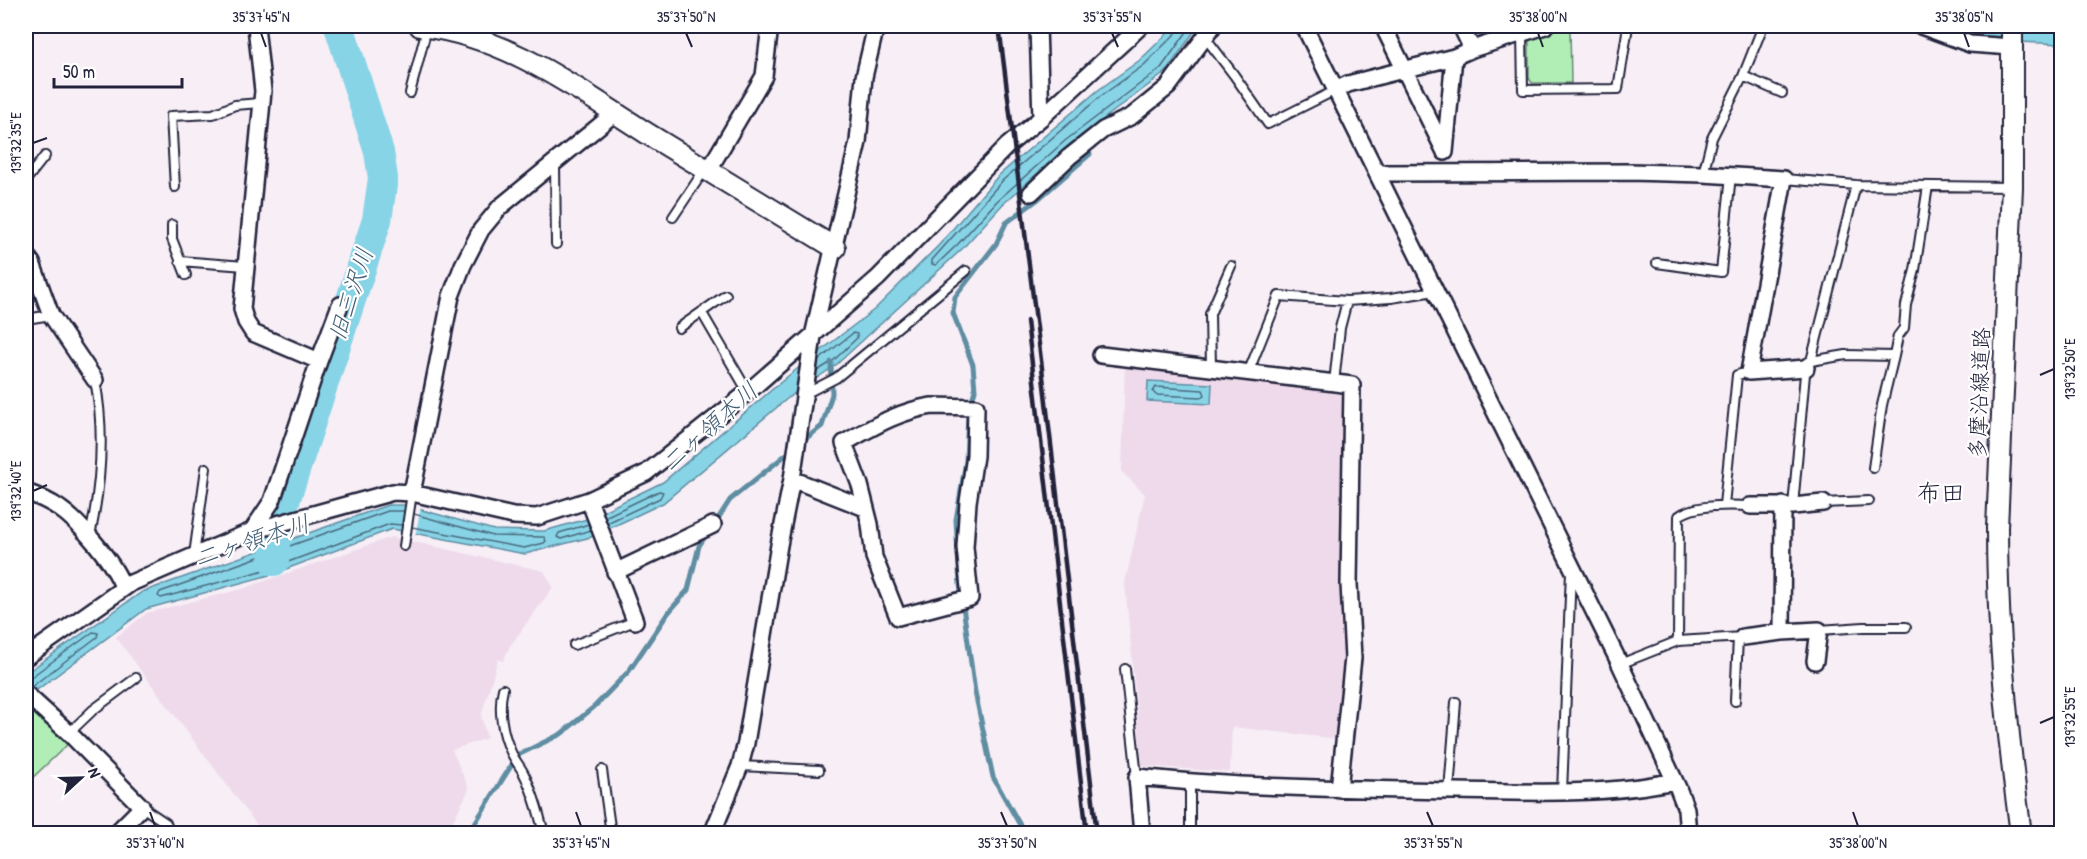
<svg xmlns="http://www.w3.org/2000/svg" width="2087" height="859" font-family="'Patrick Hand','Klee One',sans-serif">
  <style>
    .built { fill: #eedaeb }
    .green { fill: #b0eeb5; stroke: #698878; stroke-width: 1.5 }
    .water { fill: #87d4e6; stroke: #5f8da2; stroke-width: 1.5 }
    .pier { fill: #f7eef6 }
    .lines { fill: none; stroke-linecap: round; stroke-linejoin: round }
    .shore { stroke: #4a697f; stroke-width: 1.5 }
    .stream { stroke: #5f8da2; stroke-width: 5 }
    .river { stroke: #87d4e6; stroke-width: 30 }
    .service-casing { stroke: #22223b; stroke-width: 12 }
    .minor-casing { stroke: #22223b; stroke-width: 20 }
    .tertiary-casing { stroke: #22223b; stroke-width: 24 }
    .service { stroke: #fff; stroke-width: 8 }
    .minor { stroke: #fff; stroke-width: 15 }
    .tertiary { stroke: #fff; stroke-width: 20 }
    .rail { stroke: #22223b; stroke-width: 4.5 }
    .ticks { fill: none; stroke: #22223b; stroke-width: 2 }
    .labels { text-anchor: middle; stroke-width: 4.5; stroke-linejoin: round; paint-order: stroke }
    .street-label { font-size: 22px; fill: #22223b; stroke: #fff }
    .water-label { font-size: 24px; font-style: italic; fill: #456077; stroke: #fff }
    .neighbourhood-label { font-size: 24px; fill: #22223b; stroke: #fff }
    .neatline { fill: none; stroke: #22223b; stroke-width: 2 }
    .ticks-label { font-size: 15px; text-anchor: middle; fill: #22223b }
  </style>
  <rect width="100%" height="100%" fill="#f7eef6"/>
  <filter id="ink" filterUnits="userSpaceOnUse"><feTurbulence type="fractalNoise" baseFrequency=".0167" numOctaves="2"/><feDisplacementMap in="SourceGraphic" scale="12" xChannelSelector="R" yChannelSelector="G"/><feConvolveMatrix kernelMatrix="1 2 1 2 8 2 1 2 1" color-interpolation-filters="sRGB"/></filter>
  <g filter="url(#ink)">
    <path class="built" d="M1125,364L1338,388L1345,397L1342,594L1346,655L1338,739L1232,727L1230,772L1142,766L1125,583L1145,494L1122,472Z
      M392,537L544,571L553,587L510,646L503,661L498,659L481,716L487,738L452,750L469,789L447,833H263L116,637L147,613L242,589Z"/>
    <path class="green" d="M1563,27H1570L1571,83H1532L1529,78V37Z
      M28,703L67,745L28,782L26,779V705Z"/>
    <path class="water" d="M1175,26H1198L1166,72L1070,144L1002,205L962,249L836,365L788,398L663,503L591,537L525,554L392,529L273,574L146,609L26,698V673L142,592L388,505H404L494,530L544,531L587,519L663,482L788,376L875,309L939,245L998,176L1097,91L1140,60Z
      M1930,26H2061V44L1996,41L1957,36Z
      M1148,381L1212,384L1211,404L1147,401Z"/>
    <path class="pier" d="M405,502L421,507L415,537L400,534Z"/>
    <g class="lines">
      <path class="shore" d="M1178,26L1177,32L1144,65L1101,96L1003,180L932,260V264L936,265L958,244L997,201L1066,140L1161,68L1191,26
        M817,371L833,361L857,338V334L853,333L819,360
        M1156,387L1203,390L1205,395L1202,397L1156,395L1153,392Z
        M605,517L659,491L663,492L660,498L607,523
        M589,524L559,533L557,537L561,539L591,530
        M402,525L390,524L272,568L161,598L158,596L160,592L388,511H404
        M412,527L524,548L544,543L546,541L544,537L493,536L414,514
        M26,678L31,677L93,632L98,633L97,637L31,687"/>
      <path class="stream" d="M800,443L822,426L832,394L831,362
        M714,525L730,500L793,449
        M468,834L518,755L561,734L594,707L629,671L668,613L688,590L699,546L708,532
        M1025,834L993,777L975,692L960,585L956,520L966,461L968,414L975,390L973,365L953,313L955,297L996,244L1006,223L1037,200L1090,154"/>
      <path class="river" d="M274,561L277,514L285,501L377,220L383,178L379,152L339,26"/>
      <defs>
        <path id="service" d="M1522,34L1523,90L1618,89L1628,26
          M1205,37L1234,75L1268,124L1336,90
          M1743,76L1782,93
          M410,93L427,28
          M555,164L556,244
          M1703,174L1712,138L1743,76L1763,26
          M1784,179L1856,185L2010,187
          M26,180L45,156
          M175,187L171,116L213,114L235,105L260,103
          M673,217L705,169
          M172,225V239L186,275
          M180,261L245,266
          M1657,263L1721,272L1731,175
          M702,313L748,392
          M26,319L51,315
          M679,328L726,295
          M1811,361L1846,355L1894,356L1898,336L1904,328L1906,305L1915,270L1928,186
          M1211,368L1210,314L1231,266
          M1248,373L1279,296L1347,301L1391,298L1435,291
          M1334,383L1340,328L1347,301
          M805,394L836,378L966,271
          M1873,468L1882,405L1894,356
          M1823,503L1869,501
          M1724,505L1737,375L1749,372
          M1793,506L1806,363L1811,361L1856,185
          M90,536C101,485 105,431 95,380
          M404,546L412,493
          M194,555L206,468
          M1819,630L1864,627H1906
          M1678,641L1679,516C1694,504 1731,505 1750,506
          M574,645L635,621
          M1620,664L1678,641L1743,637
          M1125,669L1137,777
          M503,689C498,709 502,733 511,752C514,759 519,765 523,772C533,791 539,813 544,834
          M1735,701L1738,638
          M69,733L93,710L136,678
          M740,766L819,770
          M602,770L611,834
          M1449,791L1456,702
          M1562,792L1571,572
          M142,807L166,823L170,834
          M993,832L994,834
          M1190,834V783"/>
        <path id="minor" d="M256,26L263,91L242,309L246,322L253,333L319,361
          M1038,26L1041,118
          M1304,26L1620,664L1678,788L1686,809L1688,834
          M1383,26L1445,152
          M1461,26L1472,49
          M1921,26L1970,44L2012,47
          M1336,90L1348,84L1454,57L1472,49L1545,26
          M1445,152L1454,57
          M708,171L764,76L770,26
          M1377,173L1630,172L1703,174L1784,179L1749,372L1806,368
          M1031,193L1069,157L1103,130L1132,116L1168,87L1213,26
          M26,255L32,263L51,315L95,380
          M1101,355L1352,385L1349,584L1353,658L1339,789
          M932,406L976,407L975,456L968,502L965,547L970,598L898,617L874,557L870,524L860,485L844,443C873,427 899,411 932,406Z
          M792,479L865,508
          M26,492C37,496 49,501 59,508C81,523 114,563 123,587
          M412,493L451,296L463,265L481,230L500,207L615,113
          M589,500L635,621
          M1750,506H1793L1823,503
          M252,531L272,501L319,361L340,305
          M615,572L713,525
          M1782,632L1783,505
          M1743,637L1782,632L1819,630L1815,661
          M26,657L131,583L252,531L393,492L412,493L513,516L537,517L589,500L646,473L748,392L878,278L1007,146L1041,118L1141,26
          M26,694L69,733L142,807L115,834
          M712,834L740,766L746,743L779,545L792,479L813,336L858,142L864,77L876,26
          M1142,834L1137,777C1243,788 1349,789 1456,791C1526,792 1605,796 1674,781"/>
        <path id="tertiary" d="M420,26C505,35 577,89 648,134C710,172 772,210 835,248
          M2012,26V187L1997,528C1997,630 2007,732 2021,834"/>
      </defs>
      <use href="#service" class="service-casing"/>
      <use href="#minor" class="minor-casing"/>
      <use href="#tertiary" class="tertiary-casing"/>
      <use href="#service" class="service"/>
      <use href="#minor" class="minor"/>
      <use href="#tertiary" class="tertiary"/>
      <path class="rail" d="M999,26L1042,368L1097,834
        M1027,321L1087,834"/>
    </g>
  </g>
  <path class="ticks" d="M261,33L266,47M686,33L692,47M1112,33L1118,47M1538,33L1543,47M1964,33L1969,47M33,143L47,138M2040,375L2054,369M33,491L47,485M2040,723L2054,717M150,812L155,826M576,812L581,826M1001,812L1007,826M1427,812L1433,826M1853,812L1858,826"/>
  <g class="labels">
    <g class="street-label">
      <text transform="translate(1979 393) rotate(-88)" y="8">多摩沿線道路</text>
    </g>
    <g class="water-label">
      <text transform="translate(351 294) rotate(-72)" y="8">旧三沢川</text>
      <text transform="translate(710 427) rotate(-42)" y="8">二ヶ領本川</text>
      <text transform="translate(252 541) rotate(-18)" y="8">二ヶ領本川</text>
    </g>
    <g class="neighbourhood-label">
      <text x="1941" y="501">布田</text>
    </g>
  </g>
  <rect width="2087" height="859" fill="none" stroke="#fff" stroke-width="66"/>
  <g transform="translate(81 778) rotate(68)" stroke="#ffffff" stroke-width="4.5" paint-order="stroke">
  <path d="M0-4.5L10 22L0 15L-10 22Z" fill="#22223b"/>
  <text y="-9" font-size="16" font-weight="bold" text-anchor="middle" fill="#22223b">N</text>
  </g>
  <path d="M54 78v9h128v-9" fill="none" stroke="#22223b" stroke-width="3"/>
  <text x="63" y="78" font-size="18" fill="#22223b" stroke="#ffffff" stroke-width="4.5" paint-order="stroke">50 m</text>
  <rect x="33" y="33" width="2021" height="793" class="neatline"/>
  <g class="ticks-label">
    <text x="261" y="22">35°37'45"N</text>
    <text x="686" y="22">35°37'50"N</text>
    <text x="1112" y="22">35°37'55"N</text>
    <text x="1538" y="22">35°38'00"N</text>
    <text x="1964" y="22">35°38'05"N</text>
    <text transform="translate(16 143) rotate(-90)" y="5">139°32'35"E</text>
    <text transform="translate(2070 369) rotate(-90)" y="5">139°32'50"E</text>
    <text transform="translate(16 491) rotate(-90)" y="5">139°32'40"E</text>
    <text transform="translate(2070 717) rotate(-90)" y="5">139°32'55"E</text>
    <text x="155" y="848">35°37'40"N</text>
    <text x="581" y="848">35°37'45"N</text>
    <text x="1007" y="848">35°37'50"N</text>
    <text x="1433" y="848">35°37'55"N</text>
    <text x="1858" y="848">35°38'00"N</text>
  </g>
</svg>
